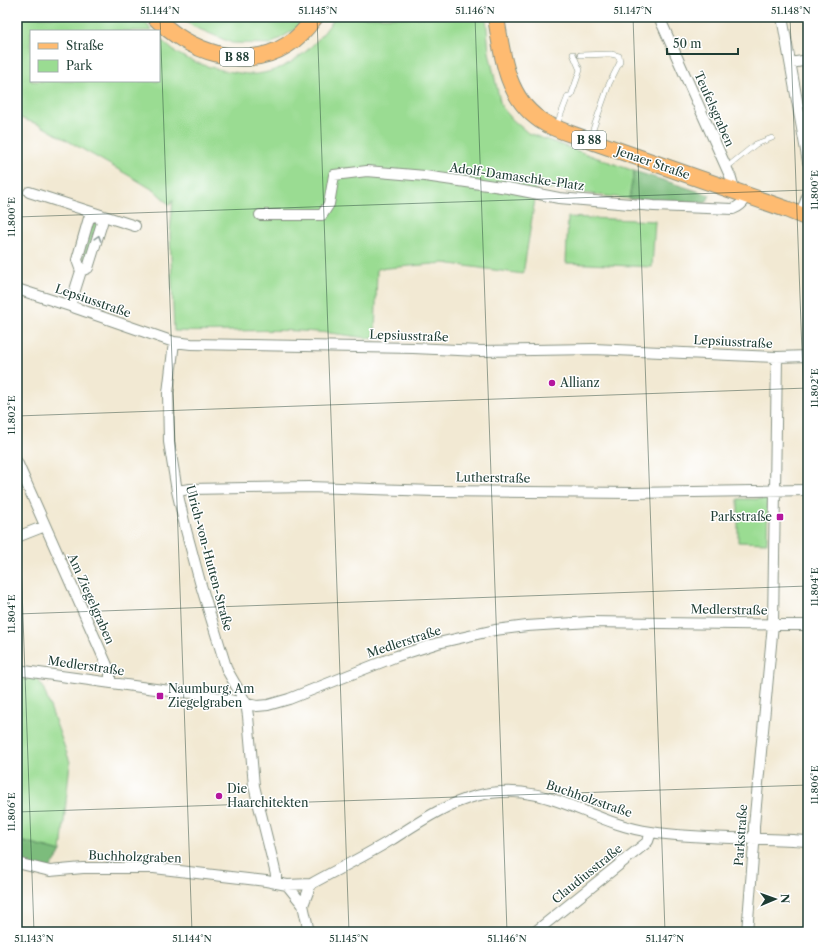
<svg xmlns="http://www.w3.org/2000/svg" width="825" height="949" font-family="'Libre Caslon Text',serif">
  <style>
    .green { fill: #9adc92; stroke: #5c8c63 }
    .forest { fill: #7bbc7c; stroke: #4d7c58 }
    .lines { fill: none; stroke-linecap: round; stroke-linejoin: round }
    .lane-casing { stroke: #889384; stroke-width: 6 }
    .street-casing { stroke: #889384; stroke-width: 12 }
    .primary-casing { stroke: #889384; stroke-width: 18 }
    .lane { stroke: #fff; stroke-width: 5 }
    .street { stroke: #fff; stroke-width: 10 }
    .primary { stroke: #febb71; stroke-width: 16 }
    .oneway { stroke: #8f9e9a }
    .ticks { fill: none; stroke: #1f3d34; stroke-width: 1; stroke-opacity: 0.45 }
    .poi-dot { fill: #b5179e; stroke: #fff; stroke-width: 1.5 }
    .labels { text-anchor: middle; stroke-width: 3; stroke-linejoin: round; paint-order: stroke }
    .shield { fill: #fff; stroke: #627771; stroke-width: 1 }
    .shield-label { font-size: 11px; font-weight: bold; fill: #1f3d34 }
    .street-label { font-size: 12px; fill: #1f3d34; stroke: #fff }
    .poi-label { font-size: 12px; fill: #1f3d34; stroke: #fff; text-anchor: start }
    .neatline { fill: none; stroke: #1f3d34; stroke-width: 1.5 }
    .ticks-label { font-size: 10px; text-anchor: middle; fill: #1f3d34 }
  </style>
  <rect width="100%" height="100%" fill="#fff"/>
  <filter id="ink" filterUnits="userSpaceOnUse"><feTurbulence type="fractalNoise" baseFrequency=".025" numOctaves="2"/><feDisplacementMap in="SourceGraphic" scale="8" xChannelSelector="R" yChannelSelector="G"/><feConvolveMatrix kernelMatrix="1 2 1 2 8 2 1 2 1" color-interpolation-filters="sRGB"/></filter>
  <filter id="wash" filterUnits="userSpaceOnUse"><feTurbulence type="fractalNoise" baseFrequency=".012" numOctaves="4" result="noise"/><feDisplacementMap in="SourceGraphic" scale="16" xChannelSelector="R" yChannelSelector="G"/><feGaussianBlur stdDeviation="0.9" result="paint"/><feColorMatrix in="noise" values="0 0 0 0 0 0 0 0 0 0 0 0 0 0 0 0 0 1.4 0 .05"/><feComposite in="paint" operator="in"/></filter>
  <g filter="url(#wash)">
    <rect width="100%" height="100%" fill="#f2e9d3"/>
    <path class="green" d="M17,17H141L152,31H31V81H159V38C167,45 176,54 186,58C198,64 213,68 226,71C236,72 247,75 257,74C291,70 317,45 335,17H486L489,52L501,106L513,120L528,133L634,171L629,199L537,187L523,274L444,263L377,269L375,339C356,337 336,333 317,332C270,328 222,333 174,331L170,234L173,199L170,205L155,191L135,179L40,125L17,117Z
      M182,17H308L299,27L271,44L232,43L192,26Z
      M568,217L655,221L652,267L566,263Z
      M95,222L98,224L85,261L82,259L93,223Z
      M738,499H768L767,543L738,542Z
      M17,673L35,675L43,687L70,762L61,852L17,840Z
      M232,929L304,931V932H232Z"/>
    <path class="forest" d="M634,171L710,195L706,203L629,199Z
      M17,840L61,852L51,868L17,867Z"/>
  </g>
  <g filter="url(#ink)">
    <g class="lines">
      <defs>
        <path id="lane" d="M580,55L611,54L619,56L620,62L609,84L590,138
          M556,127L568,96H571L580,70L573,54
          M726,168L756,144L772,138"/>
        <path id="street" d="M659,17L731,178L733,185L731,190
          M782,17L808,162
          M791,63L808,60
          M29,192L135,226
          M800,214L805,203L808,194
          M260,215H322L329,204L334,175L367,171L425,176L508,188L559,198L654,206L733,209C741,206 743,202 748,196
          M17,289L70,306L174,342L191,344L413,348L480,351L593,349L777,357L808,356
          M70,306L81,271L77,260L89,218L98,215L102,223L88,268L81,271
          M174,342L168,393L169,442L177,491L186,530L200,582L227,670L246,703L248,716L254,786L273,862L276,875V883
          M17,462L110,672V683
          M177,491L190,489L309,487L435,491L633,493L808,490
          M17,537L45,526
          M17,670L177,692L196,693L257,706L268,705L289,699L397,656L438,643L495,630L527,626L590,622L808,625
          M17,863L50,871L83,868H154L266,881L287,885L311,884C338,869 365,856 391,840C418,823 445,804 476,796C547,778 587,823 651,832C703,840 756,837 808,841
          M287,885L303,905L309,932
          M303,905L311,884
          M535,932L645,844L648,841L651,832
          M747,932L754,845V826L773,624L777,357"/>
        <path id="primary" d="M155,17C187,51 245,72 287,45C299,38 307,28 315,17
          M496,17C502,54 506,97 540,120C550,127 562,131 574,135L786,209L808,218"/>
      </defs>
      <use href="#lane" class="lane-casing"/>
      <use href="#street" class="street-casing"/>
      <use href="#primary" class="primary-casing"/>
      <use href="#lane" class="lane"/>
      <use href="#street" class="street"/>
      <use href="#primary" class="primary"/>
    </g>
    <defs><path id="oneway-chevron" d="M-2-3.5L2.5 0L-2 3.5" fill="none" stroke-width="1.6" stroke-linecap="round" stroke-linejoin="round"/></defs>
    <use class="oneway" href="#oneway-chevron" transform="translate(98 238) rotate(-72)"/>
  </g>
  <path class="ticks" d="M160,17L192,932M317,17L349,932M475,17L507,932M633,17L665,932M790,17L808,520M17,19L72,17M17,217L808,190M17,416L808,388M17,445L34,932M17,614L808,586M17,812L808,785"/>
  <g class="poi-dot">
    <circle cx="552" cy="383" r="4"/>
    <rect x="776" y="513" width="8" height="8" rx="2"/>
    <rect x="156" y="692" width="8" height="8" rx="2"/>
    <circle cx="219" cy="796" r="4"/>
  </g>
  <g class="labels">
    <g class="shield">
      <rect x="220" y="48" width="34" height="18" rx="3"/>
      <rect x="572" y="131" width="34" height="18" rx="3"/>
    </g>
    <g class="shield-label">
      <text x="237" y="61">B 88</text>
      <text x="589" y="144">B 88</text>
    </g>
    <g class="street-label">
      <text transform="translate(714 109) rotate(66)" y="4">Teufelsgraben</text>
      <text transform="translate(653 163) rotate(19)" y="4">Jenaer Straße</text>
      <text transform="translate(517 177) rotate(8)" y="4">Adolf-Damaschke-Platz</text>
      <text transform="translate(93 301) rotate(19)" y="4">Lepsiusstraße</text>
      <text transform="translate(409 336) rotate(2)" y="4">Lepsiusstraße</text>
      <text transform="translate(733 342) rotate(3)" y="4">Lepsiusstraße</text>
      <text transform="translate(493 478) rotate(1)" y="4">Lutherstraße</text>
      <text transform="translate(209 558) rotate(75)" y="4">Ulrich-von-Hutten-Straße</text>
      <text transform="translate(91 599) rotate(66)" y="4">Am Ziegelgraben</text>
      <text transform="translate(729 610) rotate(1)" y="4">Medlerstraße</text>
      <text transform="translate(404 642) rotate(-18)" y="4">Medlerstraße</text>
      <text transform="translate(86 666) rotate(8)" y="4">Medlerstraße</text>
      <text transform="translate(589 799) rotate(19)" y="4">Buchholzstraße</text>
      <text transform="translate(741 835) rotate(-86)" y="4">Parkstraße</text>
      <text transform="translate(135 857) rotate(2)" y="4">Buchholzgraben</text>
      <text transform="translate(587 874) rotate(-39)" y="4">Claudiusstraße</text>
    </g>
    <g class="poi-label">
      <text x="560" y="387">Allianz</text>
      <text x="772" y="521" text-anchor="end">Parkstraße</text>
      <text x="168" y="693">Naumburg, Am<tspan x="168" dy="14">Ziegelgraben</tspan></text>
      <text x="227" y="793">Die<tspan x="227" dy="14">Haarchitekten</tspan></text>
    </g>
  </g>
  <rect width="825" height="949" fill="none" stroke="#fff" stroke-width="44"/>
  <rect x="30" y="30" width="130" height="52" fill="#ffffff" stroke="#a5b1ae"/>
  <rect x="38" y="43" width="20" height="6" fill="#febb71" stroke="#a5b1ae"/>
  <text x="66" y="50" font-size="12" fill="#1f3d34">Straße</text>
  <rect x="38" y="60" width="20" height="12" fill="#9adc92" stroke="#a5b1ae"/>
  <text x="66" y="70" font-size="12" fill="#1f3d34">Park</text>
  <g transform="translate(775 899) rotate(88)" stroke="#ffffff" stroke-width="3" paint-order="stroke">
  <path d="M0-3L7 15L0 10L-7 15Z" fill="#1f3d34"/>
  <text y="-6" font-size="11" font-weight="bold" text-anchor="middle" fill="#1f3d34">N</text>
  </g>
  <path d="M667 48v6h71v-6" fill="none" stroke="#1f3d34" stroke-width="2"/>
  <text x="673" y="48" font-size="12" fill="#1f3d34" stroke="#ffffff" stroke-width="3" paint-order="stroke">50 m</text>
  <rect x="22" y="22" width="781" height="905" class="neatline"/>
  <g class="ticks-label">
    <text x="160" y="14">51.144°N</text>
    <text x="318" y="14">51.145°N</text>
    <text x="475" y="14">51.146°N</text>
    <text x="633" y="14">51.147°N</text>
    <text x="791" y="14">51.148°N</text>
    <text transform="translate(814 190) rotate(-90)" y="4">11.800°E</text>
    <text transform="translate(11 217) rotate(-90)" y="4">11.800°E</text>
    <text transform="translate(814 388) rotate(-90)" y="4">11.802°E</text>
    <text transform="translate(11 415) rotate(-90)" y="4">11.802°E</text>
    <text transform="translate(814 587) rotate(-90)" y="4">11.804°E</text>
    <text transform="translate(11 614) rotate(-90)" y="4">11.804°E</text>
    <text transform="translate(814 785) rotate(-90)" y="4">11.806°E</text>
    <text transform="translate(11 812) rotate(-90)" y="4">11.806°E</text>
    <text x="34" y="942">51.143°N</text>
    <text x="192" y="942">51.144°N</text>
    <text x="349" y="942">51.145°N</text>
    <text x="507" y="942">51.146°N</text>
    <text x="665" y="942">51.147°N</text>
  </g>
</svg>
